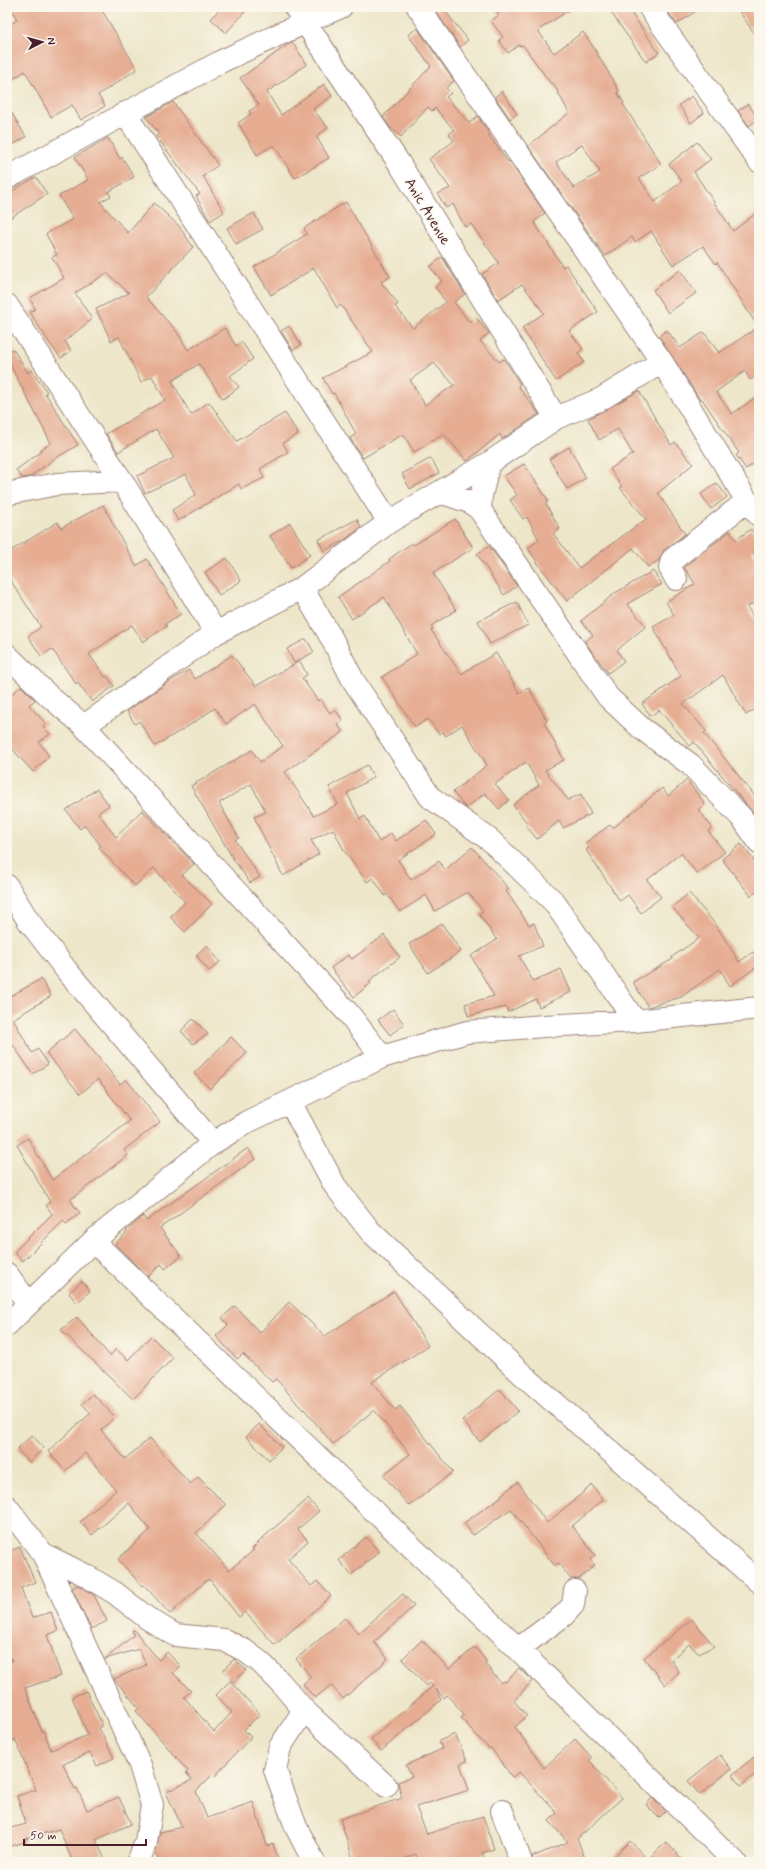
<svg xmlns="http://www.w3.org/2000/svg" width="766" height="1869" font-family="Mynerve,sans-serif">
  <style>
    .building { fill: #e6ad93; fill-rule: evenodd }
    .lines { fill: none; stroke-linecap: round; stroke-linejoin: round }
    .minor-casing { stroke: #9c827a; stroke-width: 24 }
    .minor { stroke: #fff; stroke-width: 22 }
    .labels { text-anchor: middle; stroke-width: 3; stroke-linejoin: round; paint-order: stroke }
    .street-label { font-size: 15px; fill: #4a1f2b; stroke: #fbf7ec }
  </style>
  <rect width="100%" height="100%" fill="#fbf7ec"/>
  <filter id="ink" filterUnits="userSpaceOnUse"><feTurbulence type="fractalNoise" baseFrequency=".025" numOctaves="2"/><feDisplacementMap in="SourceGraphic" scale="8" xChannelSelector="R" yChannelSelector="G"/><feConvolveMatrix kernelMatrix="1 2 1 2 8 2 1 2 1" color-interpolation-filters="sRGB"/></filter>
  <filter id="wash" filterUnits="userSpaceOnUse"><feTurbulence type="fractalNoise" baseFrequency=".012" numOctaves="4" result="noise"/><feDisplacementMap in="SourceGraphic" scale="16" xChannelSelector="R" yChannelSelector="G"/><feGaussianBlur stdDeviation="0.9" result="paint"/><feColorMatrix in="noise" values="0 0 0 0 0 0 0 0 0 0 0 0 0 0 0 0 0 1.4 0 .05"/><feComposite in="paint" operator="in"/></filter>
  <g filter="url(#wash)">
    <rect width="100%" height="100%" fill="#ede6c9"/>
    <g id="blocks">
      <path class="building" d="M11,7H100L137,69L98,95L105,106L81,120L72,105L51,117L25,71L7,83V64L12,61L7,52V26L17,20Z
        M221,7H249L226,33L211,19Z
        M433,7H442L468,40L460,47Z
        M492,7H574L540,29L539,32L554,53L583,32L594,48L619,91L617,92L624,103L623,104L661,164L639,178L655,202L682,181L669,164L697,142L711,159L694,172L733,231L759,211V374L750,380L745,371L716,392L732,414L759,395V460L746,469L736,455L739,453L702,399L700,400L659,336L667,330L680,348L704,332L719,353L758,327L717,262L716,264L703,246L673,265L651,231L635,242L632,237L605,256L528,146L569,113L553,83L551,84L523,45L520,46L519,45L508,53L499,40L503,37L491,21L499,15ZM582,144L600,172L574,188L556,162Z
        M607,7H627L659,53L646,62Z
        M664,7H702L677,24Z
        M736,7H759V40Z
        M417,28L454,81L446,88L451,93L446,97L469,123L478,116L489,133L488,134L508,162L509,161L545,213L534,222L563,267L566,265L598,312L569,331L583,349L578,353L584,362L556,381L522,328L544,313L522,284L498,300L482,274L499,263L471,224L465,227L453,204L446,208L438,194L450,188L429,159L454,141L449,134L454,130L435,108L432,111L428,107L401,137L391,128L383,117L431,66L408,35Z
        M292,42L307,64L267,92L281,115L324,84L332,96L313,109L328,128L316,136L329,158L295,178L274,145L257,155L238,123L251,114L249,111L259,105L240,78Z
        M502,91L517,114L510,119L495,97Z
        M692,96L704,113L691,123L679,105Z
        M173,102L218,165L203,176L224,212L210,221L196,196L200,194L156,136L159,134L146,117Z
        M748,104L759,119L749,126L738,111Z
        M7,105L26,137L7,148Z
        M108,138L120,159L122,157L134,177L108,192L111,196L100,202L128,233L154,203L179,226L193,247L146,297L177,332L188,350L225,328L236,346L242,342L253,359L230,376L239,387L223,399L199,364L172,381L191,415L209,402L237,441L285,413L298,434L283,443L288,452L260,469L264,478L241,489L239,484L178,521L172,510L196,495L186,474L145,493L137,476L174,458L156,429L118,452L106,434L165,400L152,376L141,382L119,337L111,341L96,309L129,293L107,273L75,293L92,319L65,341L71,351L61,358L50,344L30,312L35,309L30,298L64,278L52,257L57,255L46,234L73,219L59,196L88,180L75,157Z
        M36,177L47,194L7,220V194Z
        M346,202L390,277L381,282L398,304L395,306L413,328L446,302L435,287L442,281L430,267L442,257L465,294L454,302L470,323L476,318L489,333L480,341L499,362L504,359L520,384L518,386L539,414L502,439L500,434L467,461L444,434L414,452L403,434L363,458L350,438L356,434L334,393L332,394L323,378L373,352L341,305L337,308L314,268L271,295L254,267L307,234L304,228ZM434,363L454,385L425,405L410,380Z
        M254,213L263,229L236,244L227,228Z
        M680,270L696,293L668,313L653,290Z
        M289,326L301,345L293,350L281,331Z
        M13,349L28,373L31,370L47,392L45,393L78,445L54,459L30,477L22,478L16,470L41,452L40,450L51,443L7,359V352Z
        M639,391L671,445L675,442L693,464L658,493L685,534L664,550L659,560L648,567L633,548L567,601L539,565L528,548L539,540L527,517L523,519L510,500L517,495L504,476L524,464L548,500L546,504L560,529L553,533L579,568L646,519L620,488L622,487L610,469L633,454L618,429L599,440L588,419Z
        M569,447L586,478L567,489L549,459Z
        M431,458L439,473L410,489L402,474Z
        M717,483L727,497L711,509L701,494Z
        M103,505L136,566L147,559L181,614L165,624L167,626L143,642L132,625L89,654L105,677L107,676L114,686L92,702L77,682L76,684L52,649L41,656L28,636L41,627L7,575V553L58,522L61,528Z
        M357,519L361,527L343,541L324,551L318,540Z
        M455,519L473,548L433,573L456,610L431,626L433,629L431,630L461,674L496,653L519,693L529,688L547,721L544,723L564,760L545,770L568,800L581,794L591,814L563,828L559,821L537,839L526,826L528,824L513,805L539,785L526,762L495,784L509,800L499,809L485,793L466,808L464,806L453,792L487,765L462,725L446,736L443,732L439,734L428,719L415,727L382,677L417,654L384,597L352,619L338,597L390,561L389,559L412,543L414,545Z
        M290,523L310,555L291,568L270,536Z
        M751,529L759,540V546L752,551L759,561V600L747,607L759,626V707L746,715L723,675L683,704L706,731L704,733L759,801V820L694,742L690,746L659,710L651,716L642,704L681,676L653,627L674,615L666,602L695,584L684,567L730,531L736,540Z
        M489,546L517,586L504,595L477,554Z
        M227,558L241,581L219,595L205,572Z
        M653,571L662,584L627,604L646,626L617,650L624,661L608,673L585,642L593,635L581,621L615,593Z
        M517,602L528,625L490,644L478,621Z
        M306,639L314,652L294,663L287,649Z
        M232,655L256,686L300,661L307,675L302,678L318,701L320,699L330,713L335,709L343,721L337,724L343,732L285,772L314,816L338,804L329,787L367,765L374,777L347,793L360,819L365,816L379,842L391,833L396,841L426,820L436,834L398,860L411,880L439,861L445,870L472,847L509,889L506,891L529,925L534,923L543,946L519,956L533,981L561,969L571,992L539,1007L536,999L508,1012L506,1007L468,1016L465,1004L494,996L471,956L497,940L479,914L483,911L468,892L435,911L426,895L400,912L387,894L385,896L373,878L367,882L345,852L333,829L311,840L319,854L283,876L254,817L266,812L251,784L219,803L239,838L235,840L260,877L250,883L232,857L191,786L252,750L260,762L283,746L255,704L226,724L215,708L190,725L155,746L139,721L135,724L127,711L167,683L189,670L195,679Z
        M21,686L35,700L29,705L46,724L43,727L50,734L39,742L49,756L33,772L7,743V698Z
        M687,780L705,804L698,810L712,827L708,831L725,852L697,874L681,853L647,880L661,897L641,913L628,895L620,901L586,850L589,848L585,843L610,825L613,828L662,788L668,796Z
        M97,789L109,805L98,813L116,837L142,810L194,864L182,875L212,904L185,932L170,917L185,902L154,868L135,886L99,848L101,846L85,825L80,829L66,810Z
        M741,844L759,867V889L751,896L722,859Z
        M689,893L716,925L739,962L753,952L759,960V965L730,986L720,969L681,997L648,1007L633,982L673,959L672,957L699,938L672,907Z
        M442,924L461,951L428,973L409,944Z
        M384,935L400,957L369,981L371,983L354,997L331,968L348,955L352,959Z
        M207,945L220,962L209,971L196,955Z
        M41,979L51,996L13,1019L32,1053L38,1049L48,1064L33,1074L13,1045L7,1048V998Z
        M393,1009L404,1024L390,1035L378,1020Z
        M193,1019L208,1034L193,1044L181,1031Z
        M75,1029L120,1084L126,1079L160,1122L124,1150L128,1155L70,1200L80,1213L66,1224L63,1221L23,1261L14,1252L52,1214L46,1205L50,1202L17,1145L28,1138L52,1180L130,1121L98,1079L80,1094L46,1053Z
        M231,1037L247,1053L210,1089L194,1073Z
        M248,1148L255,1159L160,1228L181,1256L165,1269L161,1264L148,1277L115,1244L127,1232L126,1231L143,1216L146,1221Z
        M82,1281L90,1291L77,1303L69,1293Z
        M394,1291L428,1346L372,1382L395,1410L400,1406L453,1472L409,1506L383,1475L410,1454L374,1410L333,1444L304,1409L303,1410L276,1379L272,1382L243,1354L237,1359L216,1336L228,1325L222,1318L235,1306L260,1333L289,1302L325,1336Z
        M77,1317L110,1356L116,1349L128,1360L151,1336L173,1358L133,1399L61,1330Z
        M500,1389L518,1411L480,1442L462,1420Z
        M93,1394L115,1417L101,1430L125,1459L150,1438L190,1484L198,1477L226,1505L196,1533L229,1570L254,1550L252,1549L267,1534L308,1499L319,1511L298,1529L308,1541L288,1559L311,1586L317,1581L331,1596L275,1645L245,1612L239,1617L210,1580H207L170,1614L144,1585L142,1586L118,1559L150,1530L129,1503L92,1535L80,1522L116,1490L85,1453L65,1471L48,1451L91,1413L82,1404Z
        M259,1424L282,1447L269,1460L246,1437Z
        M32,1435L44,1448L29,1462L17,1449Z
        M518,1482L547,1523L592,1485L603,1500L572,1526L595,1555L590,1560L595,1565L579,1579H571L558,1563L555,1566L511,1509L473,1535L464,1523L502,1496L501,1495Z
        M366,1537L379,1552L351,1575L339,1560Z
        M20,1547L35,1582L21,1588L32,1618L51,1612L58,1631L47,1635L61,1676L25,1688L42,1732L44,1731L51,1750L88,1735L72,1697L86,1691L101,1722V1727L99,1728L114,1758L97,1766L90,1753L63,1764L75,1789L77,1788L87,1810L119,1797L131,1824L96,1840L106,1862H73L59,1829L25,1839L26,1842L7,1847V1829L26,1824L17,1796L36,1790L15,1739L11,1741L7,1732V1663L12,1661L7,1647V1552Z
        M78,1585L94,1595L107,1621L91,1629L72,1588Z
        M403,1594L414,1606L374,1642L388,1659L343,1699L331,1685L315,1698L303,1684L311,1677L296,1659L345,1618L358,1634Z
        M692,1619L714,1646L699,1654L689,1644L671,1660L679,1672L665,1685L644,1658Z
        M132,1630H134L159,1660L167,1652L181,1666L173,1673L191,1691L184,1697L214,1732L232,1712L216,1695L230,1681L260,1714L244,1730L251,1737L214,1777L212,1775L196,1791L207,1818L253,1802L267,1846L273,1844L279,1862H159L156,1851L160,1832L182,1827L166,1792L192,1780L186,1773L188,1771L136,1711L139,1708L114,1679L146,1665L139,1649L105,1659L134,1635Z
        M422,1640L449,1669L475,1647L487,1662L485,1664L501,1683L504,1681L506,1682L519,1668L532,1681L514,1701L527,1716L515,1727L544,1768L575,1739L592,1758L589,1760L622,1798L577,1839L585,1858L574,1862H533L532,1857L568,1842L549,1821L557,1813L519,1772L512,1777L491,1748L489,1749L461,1718L465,1715L447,1695L444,1698L436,1689L441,1700L381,1751L371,1739L433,1686L431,1683L426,1686L402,1659Z
        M234,1659L246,1670L233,1682L223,1670Z
        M455,1734L467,1761L460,1764L469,1790L416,1807L427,1834L483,1816L494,1849L482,1853L486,1862H418L416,1854L396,1862H354L340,1819L402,1798L398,1782L412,1777L406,1765L442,1749L439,1741Z
        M759,1753V1771L741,1786L732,1775Z
        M720,1755L731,1769L700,1795L688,1781Z
        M652,1798L666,1811L659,1818L646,1805Z
        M630,1841L648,1860L666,1842L685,1862H608Z"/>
    </g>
  </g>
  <g filter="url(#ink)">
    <use href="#blocks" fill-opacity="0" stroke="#9c827a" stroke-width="1"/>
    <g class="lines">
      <defs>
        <path id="minor" d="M295,7L399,163L556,418
          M418,7L662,362L747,501L759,515
          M649,7L759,161
          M125,113L389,522
          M7,178L222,61L306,22L341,7
          M7,305L122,481L216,633
          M440,492L470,502L480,510L608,697L641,728L691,765L742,818L759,842
          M11,493L57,484L122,481
          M480,510L481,496L489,463
          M676,579L670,568L672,560L747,501
          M302,588L332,639L353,680L430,797L490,840L554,902L635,1021
          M7,655L49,696L84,726L349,1014L382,1057
          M84,726L216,633L302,588L389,522L489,463L556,418L601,399L662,362
          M7,886L28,920L67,971L213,1143
          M290,1102L335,1186L370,1231L522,1374L759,1582
          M93,1241L518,1649L735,1862
          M7,1274L28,1303
          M7,1325L93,1241L213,1143L247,1122L382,1057L467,1032L544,1026L635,1021L759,1008
          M7,1507L43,1554L140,1765L152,1805L146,1842L138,1862
          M43,1554L85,1575L115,1593L147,1618L175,1635L224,1640L244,1650L260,1662L280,1682L304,1710L386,1786
          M518,1649L564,1615L573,1605L575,1591
          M304,1710L280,1747L275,1770L296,1827L314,1862
          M502,1811L521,1862"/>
      </defs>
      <use href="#minor" class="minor-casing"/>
      <use href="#minor" class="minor"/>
    </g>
  </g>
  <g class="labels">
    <g class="street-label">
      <text transform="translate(428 211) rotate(59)" y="5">Anic Avenue</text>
    </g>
  </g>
  <rect width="766" height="1869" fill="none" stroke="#fbf7ec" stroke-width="24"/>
  <g transform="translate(42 42) rotate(84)" stroke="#fbf7ec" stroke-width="3" paint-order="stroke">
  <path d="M0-3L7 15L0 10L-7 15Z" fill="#4a1f2b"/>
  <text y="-6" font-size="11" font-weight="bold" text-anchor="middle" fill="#4a1f2b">N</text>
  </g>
  <path d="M24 1839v6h122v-6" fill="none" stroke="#4a1f2b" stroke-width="2"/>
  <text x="30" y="1839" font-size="12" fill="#4a1f2b" stroke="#fbf7ec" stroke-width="3" paint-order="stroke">50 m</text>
</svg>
